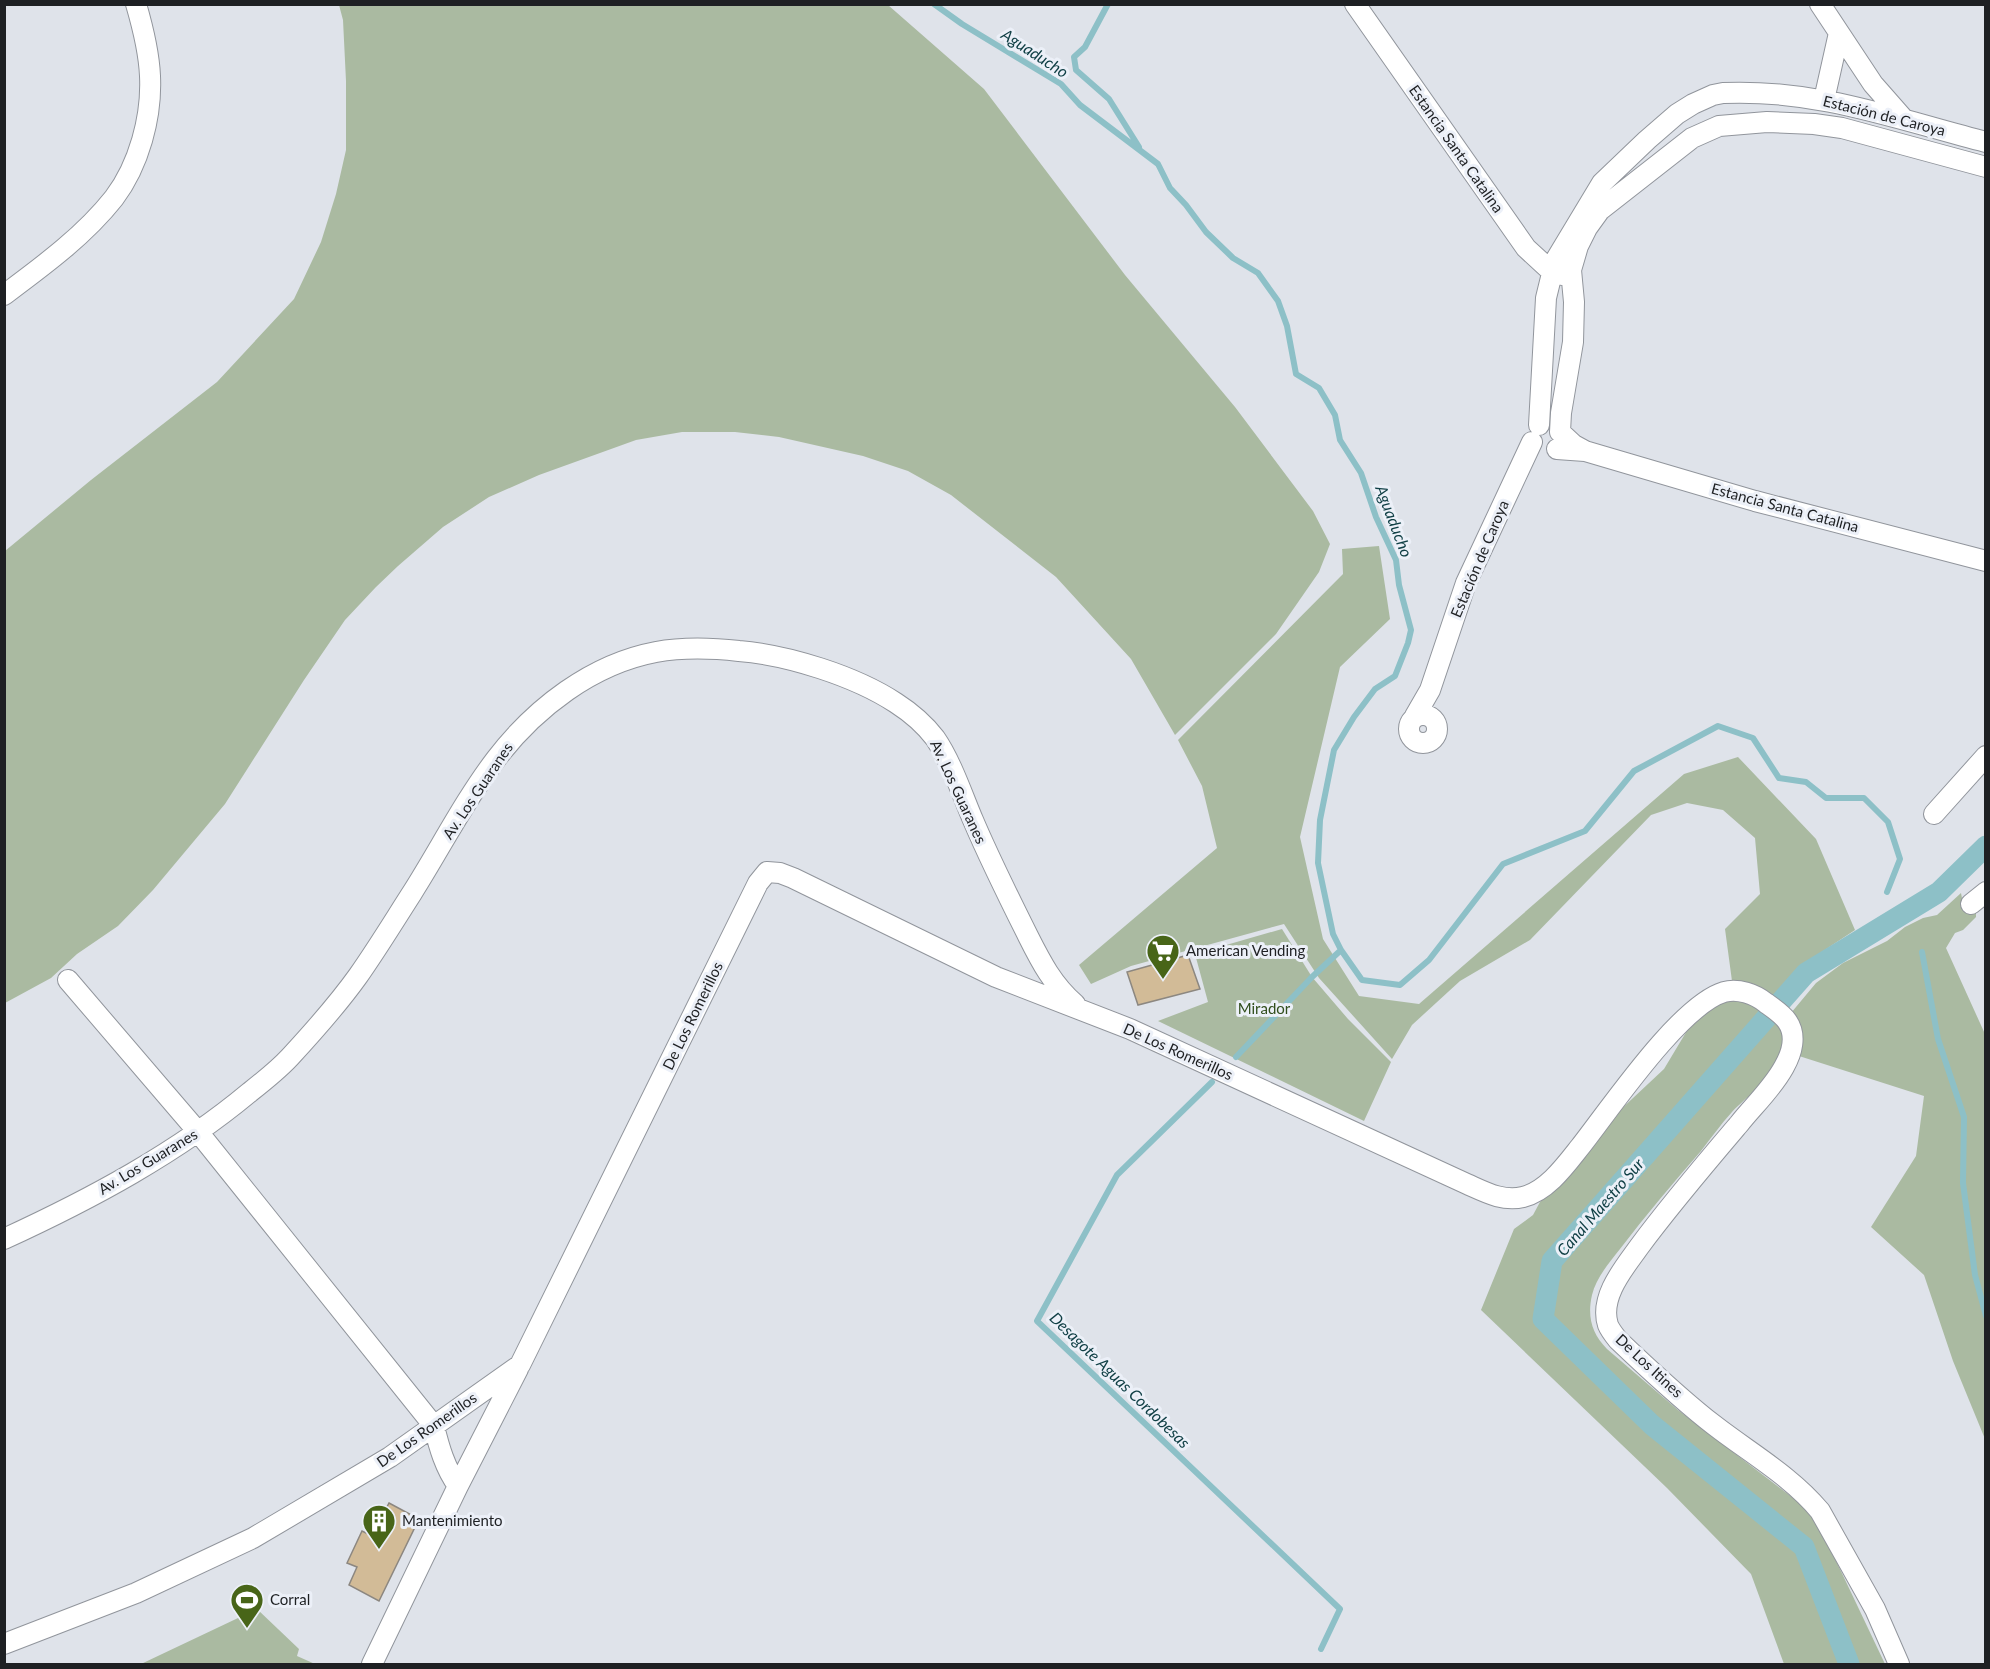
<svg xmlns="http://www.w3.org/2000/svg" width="1990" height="1669" font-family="Lato,sans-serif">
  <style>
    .green { fill: #aabaa1 }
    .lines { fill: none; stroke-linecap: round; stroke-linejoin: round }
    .stream { stroke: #8dc0c7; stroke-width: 6 }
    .canal { stroke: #8dc0c7; stroke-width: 21 }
    .building { fill: #d2bb97; stroke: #8c8780; stroke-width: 1.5 }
    .minor-casing { stroke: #91959c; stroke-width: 22 }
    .minor { stroke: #fff; stroke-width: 20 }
    .labels { text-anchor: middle; stroke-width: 6; stroke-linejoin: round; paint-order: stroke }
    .street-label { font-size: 15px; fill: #1e2023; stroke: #ecf0f8 }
    .poi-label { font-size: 15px; fill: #1e2023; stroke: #ecf0f8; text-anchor: start }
    .park-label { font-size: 15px; fill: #314e1c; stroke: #ecf0f8 }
    .water-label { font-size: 16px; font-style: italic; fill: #114046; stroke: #ecf0f8 }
  </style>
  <rect width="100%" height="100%" fill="#dfe3ea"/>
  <path class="green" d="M339,5H888L984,89L1125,275L1235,407L1313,511L1330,544L1319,572L1276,634L1175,735L1131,659L1056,577L951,495L908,471L863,456L779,437L735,432H682L636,440L539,475L489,497L443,527L398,566L376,587L345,620L304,680L225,804L153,890L118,926L77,954L51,978L5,1003V551L91,480L217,382L294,299L321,242L336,194L346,150V81L343,20Z
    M1379,546L1390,619L1340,667L1300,837L1323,939L1359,996L1419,1004L1684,774L1738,757L1816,839L1855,930L1799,967L1773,997L1755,985L1732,981L1725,929L1760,894L1755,838L1723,810L1687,803L1651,815L1530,940L1460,981L1412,1025L1392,1059L1319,978L1284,924L1131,966L1091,984L1079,965L1217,848L1202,786L1178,740L1343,574L1342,549Z
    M1961,893L1964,909L1976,910V917L1963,930L1955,933L1946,948L1985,1034V1439L1953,1361L1924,1275L1871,1227L1916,1156L1924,1096L1799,1056L1791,1013L1816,983L1843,963L1887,941L1905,927L1923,918L1937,915Z
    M1282,929L1312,977L1348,1019L1391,1062L1364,1121L1158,1021L1208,1002L1195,954Z
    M1728,999C1745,998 1756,1002 1769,1013C1777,1020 1785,1028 1784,1040C1782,1071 1752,1092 1732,1112C1721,1124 1711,1138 1701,1151C1673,1183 1646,1215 1620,1249C1609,1263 1596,1278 1592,1295C1587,1317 1592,1334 1607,1349L1678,1410L1801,1504L1820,1527L1885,1664H1784L1751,1574L1667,1488L1481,1310L1514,1229L1533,1215L1540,1202L1563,1180L1617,1113L1664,1069L1694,1019Z
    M257,1609L299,1649L297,1656L315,1664H141Z"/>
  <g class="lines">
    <path class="stream" d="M934,4L962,24L1061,84L1080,105L1158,164L1170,188L1186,205L1206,232L1233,258L1258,273L1278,301L1287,326L1296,374L1319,388L1335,415L1340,440L1361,473L1376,517L1396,560L1399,585L1411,630L1408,643L1395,676L1375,689L1354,717L1334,750L1320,820L1318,863L1333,934L1341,950
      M1108,4L1085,47L1074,57L1076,70L1109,99L1139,147
      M1922,952L1938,1039L1964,1117L1963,1183L1975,1275L1986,1316
      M1236,1057L1312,977L1341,950L1362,980L1400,985L1429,960L1503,864L1585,831L1634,771L1718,726L1753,738L1779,778L1806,782L1826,798H1864L1888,822L1900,859L1887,892
      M1212,1082L1117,1175L1037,1321L1340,1609L1321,1649"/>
    <path class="canal" d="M1849,1664L1804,1547L1652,1425L1543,1319L1552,1261L1806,973L1939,892L1986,846"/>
  </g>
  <path class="building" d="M1188,955L1200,989L1138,1005L1127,972Z
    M389,1503L419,1519L379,1601L349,1585L357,1567L347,1563L362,1531L372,1536Z"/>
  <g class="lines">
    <defs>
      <path id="minor" d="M1355,4L1526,248L1552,272L1563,275
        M1820,4L1873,84L1902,117
        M1824,100L1839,33
        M4,295C43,266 84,236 114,198C139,165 152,117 150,76C149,52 143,28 136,4
        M1539,425L1546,298L1555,261L1602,183L1647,140L1677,114L1693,104L1713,95L1723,93C1818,89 1896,119 1986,142
        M1557,449L1585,451L1755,501L1986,561
        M1585,451L1574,445L1560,432L1561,413L1573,342L1574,302L1571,270L1578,246L1587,228L1600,210L1692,138L1719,126L1767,122L1814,124L1842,128L1986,167
        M1409 729a14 14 0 1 1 28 0a14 14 0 1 1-28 0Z
        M1415,716L1430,690L1466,583L1532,442
        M1934,814L1986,756
        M1971,904L1986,892
        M68,980L199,1133L434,1426C439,1447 445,1468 458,1486
        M4,1239C91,1199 177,1153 250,1092C264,1081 278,1070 290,1057C314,1031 338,1004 358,976C377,949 394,921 412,893C440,849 464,801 496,759C535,708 592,664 656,652C683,647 712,648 739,651C788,655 855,676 896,703C910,712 925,725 935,738C951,761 962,794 973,820C990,860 1009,898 1028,936C1041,962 1053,985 1075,1004
        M4,1644L136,1593L253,1538L390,1457L520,1365L758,883L767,872L780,873L793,878L996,977L1130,1029L1467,1184C1485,1192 1503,1202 1523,1197C1547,1191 1565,1166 1580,1147C1610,1109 1680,1005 1724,992C1738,988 1755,994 1766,1003C1773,1008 1782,1014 1787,1021C1797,1035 1792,1053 1784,1067C1772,1089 1754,1105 1739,1124C1705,1164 1670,1205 1639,1247C1624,1268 1599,1297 1608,1325C1610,1330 1614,1335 1618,1340C1649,1369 1680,1399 1714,1425C1750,1453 1791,1476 1820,1511L1875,1609L1899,1664
        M372,1664L458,1486L518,1369"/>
    </defs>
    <use href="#minor" class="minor-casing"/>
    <use href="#minor" class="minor"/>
  </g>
  <defs>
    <symbol id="supermarket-pin" viewBox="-11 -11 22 30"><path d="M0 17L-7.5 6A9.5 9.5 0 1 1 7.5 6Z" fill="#486518" stroke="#ecf0f8"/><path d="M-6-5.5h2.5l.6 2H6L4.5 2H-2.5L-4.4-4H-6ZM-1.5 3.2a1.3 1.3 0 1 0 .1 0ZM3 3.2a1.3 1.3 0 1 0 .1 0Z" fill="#fff"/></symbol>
    <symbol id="building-pin" viewBox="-11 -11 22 30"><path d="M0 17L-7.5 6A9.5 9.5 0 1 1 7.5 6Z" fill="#486518" stroke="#ecf0f8"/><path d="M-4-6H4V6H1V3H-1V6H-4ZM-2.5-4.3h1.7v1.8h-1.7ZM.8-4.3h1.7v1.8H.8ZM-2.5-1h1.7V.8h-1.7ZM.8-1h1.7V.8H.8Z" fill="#fff"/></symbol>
    <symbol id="stadium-pin" viewBox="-11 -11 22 30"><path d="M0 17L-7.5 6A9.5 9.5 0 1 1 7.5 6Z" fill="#486518" stroke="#ecf0f8"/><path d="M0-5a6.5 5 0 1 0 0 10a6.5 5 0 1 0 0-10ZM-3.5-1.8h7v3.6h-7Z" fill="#fff"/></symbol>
  </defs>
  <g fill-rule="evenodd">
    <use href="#supermarket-pin" x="1144" y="932" width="38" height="52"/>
    <use href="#building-pin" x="360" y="1502" width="38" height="52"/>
    <use href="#stadium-pin" x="228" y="1581" width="38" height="52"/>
  </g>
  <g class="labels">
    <g class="street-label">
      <text transform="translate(1884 116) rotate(14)" y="5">Estación de Caroya</text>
      <text transform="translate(1456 149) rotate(55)" y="5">Estancia Santa Catalina</text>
      <text transform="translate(1785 508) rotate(15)" y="5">Estancia Santa Catalina</text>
      <text transform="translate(1480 559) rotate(-67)" y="5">Estación de Caroya</text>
      <text transform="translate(478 791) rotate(-56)" y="5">Av. Los Guaranes</text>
      <text transform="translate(958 792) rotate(65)" y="5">Av. Los Guaranes</text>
      <text transform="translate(693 1016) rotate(-64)" y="5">De Los Romerillos</text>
      <text transform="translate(1178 1052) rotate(24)" y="5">De Los Romerillos</text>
      <text transform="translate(148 1162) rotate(-31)" y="5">Av. Los Guaranes</text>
      <text transform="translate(1649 1366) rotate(43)" y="5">De Los Itines</text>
      <text transform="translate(427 1430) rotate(-35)" y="5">De Los Romerillos</text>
    </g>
    <g class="poi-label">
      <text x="1186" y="956">American Vending</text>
      <text x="402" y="1526">Mantenimiento</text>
      <text x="270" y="1605">Corral</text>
    </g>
    <g class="park-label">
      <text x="1264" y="1014">Mirador</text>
    </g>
    <g class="water-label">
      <text transform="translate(1035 53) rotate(33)" y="6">Aguaducho</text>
      <text transform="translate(1394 521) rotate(69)" y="6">Aguaducho</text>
      <text transform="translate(1600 1207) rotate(-49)" y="6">Canal Maestro Sur</text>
      <text transform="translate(1120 1380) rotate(44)" y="6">Desagote Aguas Cordobesas</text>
    </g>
  </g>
  <rect width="1990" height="1669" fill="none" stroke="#1e2023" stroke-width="12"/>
</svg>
